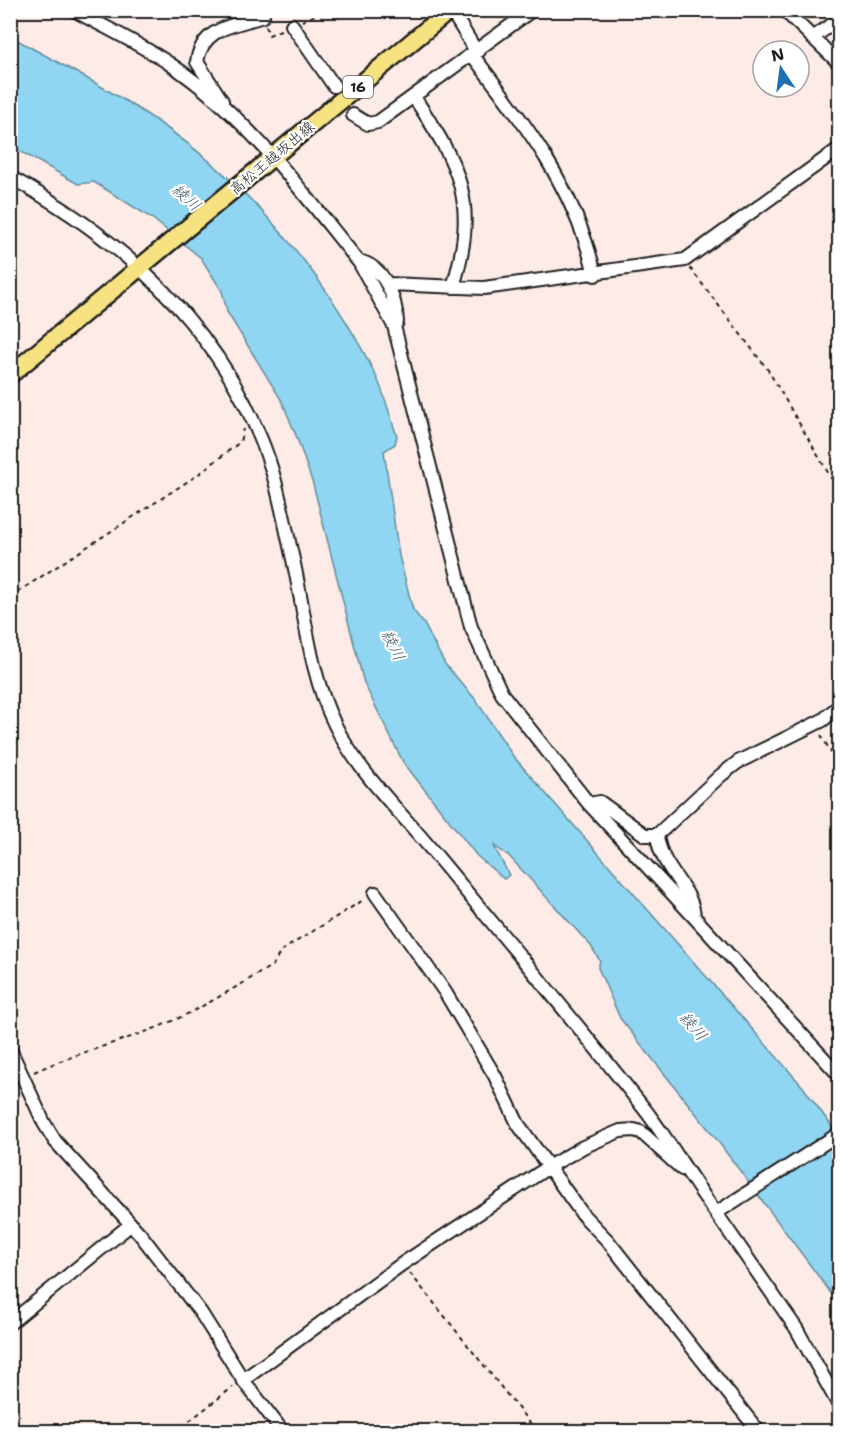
<svg xmlns="http://www.w3.org/2000/svg" width="850" height="1442" font-family="'Shantell Sans','Klee One',sans-serif">
  <style>
    .water { fill: #90d6f2; stroke: #628c9c; stroke-width: 1.5 }
    .lines { fill: none; stroke-linecap: round; stroke-linejoin: round }
    .minor-casing { stroke: #1c1c1c; stroke-width: 16 }
    .major-casing { stroke: #1c1c1c; stroke-width: 21 }
    .path { stroke: #1c1c1c; stroke-width: 2; stroke-dasharray: 4.5 4.5; stroke-linecap: butt }
    .minor { stroke: #fff; stroke-width: 12 }
    .major { stroke: #f7e281; stroke-width: 16 }
    .labels { text-anchor: middle; stroke-width: 4.5; stroke-linejoin: round; paint-order: stroke }
    .shield { fill: #fff; stroke: #606060; stroke-width: 1.5 }
    .shield-label { font-size: 14px; font-weight: bold; fill: #1c1c1c }
    .street-label { font-size: 15px; fill: #1c1c1c; stroke: #fff }
    .water-label { font-size: 16px; font-style: italic; fill: #455d67; stroke: #fff }
  </style>
  <rect width="100%" height="100%" fill="#fcebe6"/>
  <filter id="ink" filterUnits="userSpaceOnUse"><feTurbulence type="fractalNoise" baseFrequency=".0167" numOctaves="2"/><feDisplacementMap in="SourceGraphic" scale="12" xChannelSelector="R" yChannelSelector="G"/><feConvolveMatrix kernelMatrix="1 2 1 2 8 2 1 2 1" color-interpolation-filters="sRGB"/></filter>
  <g filter="url(#ink)">
    <path class="water" d="M10,36C53,60 96,82 137,108C240,173 322,267 376,376C385,395 390,417 397,436L395,444L384,451L399,556L413,610L424,624L445,664L476,700L513,756L803,1087L839,1136V1304L717,1140L620,1018L598,968L600,961L591,946L509,856L494,846L509,875L504,879L477,856L403,762L364,683L313,484L297,438L282,401L227,312L222,291L201,258L153,219L94,182L78,184L11,146Z"/>
    <g class="lines">
      <defs>
        <path id="minor" d="M74,10C106,28 140,44 170,64C245,114 302,191 358,261C385,266 396,299 397,322L394,326L471,627L502,694L589,804L600,802L645,835H657L720,776L738,762L823,720L840,705
          M451,10L473,46L479,51
          M784,10L840,64
          M292,25L334,86
          M812,38L840,19
          M473,56C525,123 576,190 595,275
          M414,97C460,167 479,201 453,287
          M222,101L197,62C202,27 233,26 263,16
          M353,115L368,124L378,122L532,10
          M10,177C118,237 213,321 260,437C276,474 283,516 292,555C305,611 309,673 335,725C358,772 398,809 431,849C503,936 576,1022 646,1111C671,1144 691,1179 716,1213L840,1133
          M359,262L394,326
          M389,284L484,288L685,260L840,148
          M589,804L694,917
          M657,835C661,871 693,887 694,917L840,1076
          M375,893L445,992L495,1076L518,1124L583,1215L608,1241L759,1432
          M10,1049L44,1123L55,1141L140,1234L201,1313L243,1380L283,1432
          M716,1213L796,1328L840,1407
          M10,1323L130,1225
          M243,1380L402,1264L550,1166L583,1147L620,1131L634,1130L641,1132L682,1169"/>
        <path id="major" d="M10,375L450,10"/>
      </defs>
      <use href="#minor" class="minor-casing"/>
      <use href="#major" class="major-casing"/>
      <path class="path" d="M302,21L327,10
        M266,26L269,35L283,29
        M690,268L768,370L837,488L840,487
        M10,597L196,476L240,442L243,429
        M821,735L840,768
        M34,1072C82,1050 133,1040 181,1017C212,1002 243,983 273,965L281,951L365,899
        M410,1273L537,1432
        M175,1432L233,1387"/>
      <use href="#minor" class="minor"/>
      <use href="#major" class="major"/>
    </g>
  </g>
  <g class="labels">
    <rect class="shield" x="343" y="76" width="30" height="22" rx="4.5"/>
    <g class="shield-label">
      <text x="358" y="92">16</text>
    </g>
    <g class="street-label">
      <text transform="translate(272 158) rotate(-40)" y="5">高松王越坂出線</text>
    </g>
    <g class="water-label">
      <text transform="translate(187 197) rotate(42)" y="6">綾川</text>
      <text transform="translate(394 645) rotate(64)" y="6">綾川</text>
      <text transform="translate(694 1026) rotate(50)" y="6">綾川</text>
    </g>
  </g>
  <rect width="850" height="1442" fill="none" stroke="#fff" stroke-width="36"/>
  <rect x="18" y="18" width="814" height="1406" fill="none" stroke="#1c1c1c" stroke-width="2" filter="url(#ink)"/>
  <g transform="translate(781 69) rotate(347)"><circle r="28" fill="#ffffff" stroke="#a4a4a4" stroke-width="1.5"/>
  <path d="M0-4.5L10 22L0 15L-10 22Z" fill="#1f6fb2"/>
  <text y="-9" font-size="16" font-weight="bold" text-anchor="middle" fill="#1c1c1c">N</text>
  </g>
</svg>
